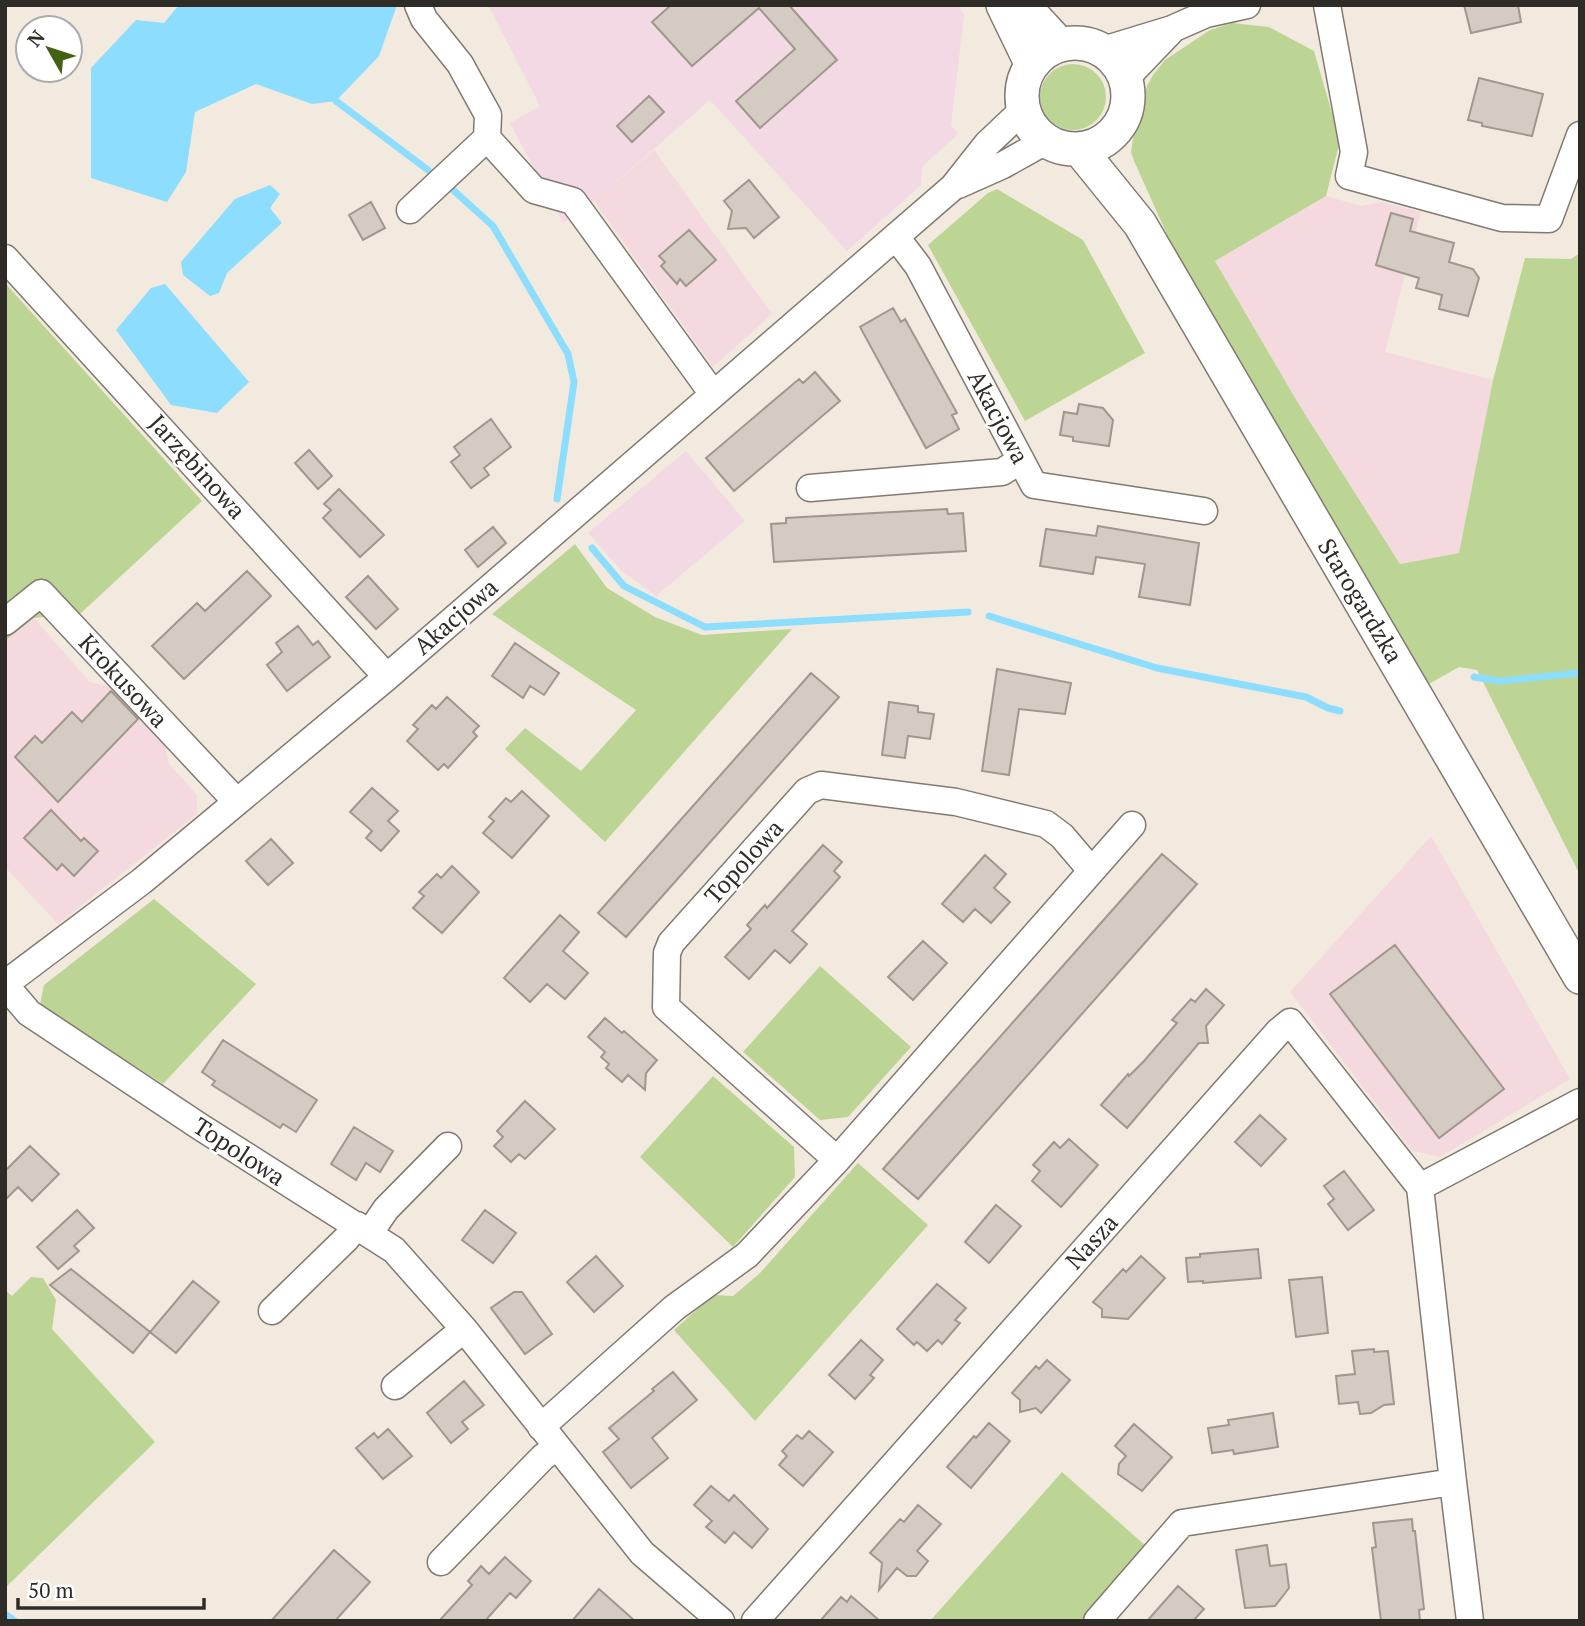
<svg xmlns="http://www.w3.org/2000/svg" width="1585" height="1626" font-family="'PT Serif',serif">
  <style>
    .commercial { fill: #f4d9df }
    .industrial { fill: #f2d9e3 }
    .green { fill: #bdd594 }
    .water { fill: #8cddfe }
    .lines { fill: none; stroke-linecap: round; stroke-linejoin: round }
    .stream { stroke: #8cddfe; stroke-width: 7 }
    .building { fill: #d4cbc2; stroke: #a0978e; stroke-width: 2 }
    .minor-casing { stroke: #827a71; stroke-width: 29 }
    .major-casing { stroke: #827a71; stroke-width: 36 }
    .minor { stroke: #fff; stroke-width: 26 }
    .major { stroke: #fff; stroke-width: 33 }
    .labels { text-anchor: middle; stroke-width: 5; stroke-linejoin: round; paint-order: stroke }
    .street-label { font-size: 24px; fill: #2f2c28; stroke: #fff }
  </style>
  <rect width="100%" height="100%" fill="#f2eadf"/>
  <path class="commercial" d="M654,150L772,314L713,367L594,201Z
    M1326,196L1361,206L1382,202L1421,212L1385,352L1493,380L1459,553L1400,564L1298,403L1215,261Z
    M34,618L90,682L116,688L164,743L169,764L197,795V814L58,924L5,867V641Z
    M1431,836L1570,1079L1440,1157L1412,1151L1290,992Z"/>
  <path class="industrial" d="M488,5H957L964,15L951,125L958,134L922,167L921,185L847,251L710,100L594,201L563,223L510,123L540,106Z
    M686,451L745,521L656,596L621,570L588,533Z"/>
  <path class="green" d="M1232,23L1269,27L1314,51L1340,141L1326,196L1215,261L1298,403L1400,564L1459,553L1493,380L1525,258L1571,259L1580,253V875L1477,670L1459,667L1427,685L1183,270L1134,161L1131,152L1133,138L1147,86L1153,75L1165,60L1210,30Z
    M1040 97a33 33 0 1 1 66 0a33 33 0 1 1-66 0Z
    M997,189L1083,240L1145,353L1025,421L928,245L988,193Z
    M5,283L202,501L81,613L34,618L5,641Z
    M575,544L607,588L655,617L702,635L792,629L605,842L505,749L525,728L581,771L636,710L492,614Z
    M154,899L256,984L163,1084L40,1005L44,985Z
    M820,966L911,1047L848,1117L820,1120L743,1052Z
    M713,1076L794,1147L795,1177L733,1247L640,1157Z
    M858,1163L928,1225L755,1421L674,1330L713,1295L733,1296L760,1273Z
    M31,1277L43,1278L56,1300L52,1329L155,1442L5,1588V1290L12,1296Z
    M1062,1472L1146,1546L1080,1621H930Z"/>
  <path class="water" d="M179,5H397L379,56L336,101L312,104L256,84L195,112L186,172L167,202L91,178V68L136,20L164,23Z
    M270,185L280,194L270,208L282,223L227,273L219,293L210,296L183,275L181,262L235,199Z
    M165,284L249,382L217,413L171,405L116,330L151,288Z"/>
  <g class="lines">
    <path class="stream" d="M336,101L428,170
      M452,189L493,226L568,354L574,382L557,499
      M592,548L624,586L705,627L968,612
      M989,616L1157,668L1306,697L1328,708L1340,711
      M1474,677L1500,681L1580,673
      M5,1614L15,1621"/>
  </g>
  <path class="building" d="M671,5H789L837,60L760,128L736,101L795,49L759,8L692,66L652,22Z
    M1464,5H1518L1521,22L1471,33Z
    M1479,78L1543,94L1532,136L1482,126V123L1468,120Z
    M649,96L664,112L632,142L617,126Z
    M749,180L779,217L754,238L746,228L728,229L732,211L724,201Z
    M371,202L385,228L363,240L349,215Z
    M1391,213L1413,219L1410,231L1454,243L1449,262L1473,269L1479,278L1468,316L1439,309L1442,295L1416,288L1419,278L1376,265Z
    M689,230L716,260L686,286L680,279L677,284L661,266L665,262L659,256Z
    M893,308L901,322L905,319L957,413L952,415L959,429L926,448L860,327Z
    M815,372L840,401L734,491L706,458L799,379L803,383Z
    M1079,404L1103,408L1113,420L1109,446L1073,441V437L1060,435L1064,412L1077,414Z
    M491,419L511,447L484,468L489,475L471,488L451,462L460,455L454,447Z
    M309,450L332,476L318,489L295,463Z
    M339,489L384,535L360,557L323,518L331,510L324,504Z
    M947,509L948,514L963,513L966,551L774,562L771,524L786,523V518Z
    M1098,526L1199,543L1190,605L1139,597L1145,564L1096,557L1093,574L1040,566L1046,529L1096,536Z
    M493,527L506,543L478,567L465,550Z
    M247,571L271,596L184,679L152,646L197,603L205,611Z
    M368,576L398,609L376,629L346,597Z
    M298,626L313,645L318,641L330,657L287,691L267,665L282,652L276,643Z
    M515,643L559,673L544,695L530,686L523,698L492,676Z
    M997,669L1071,683L1065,714L1019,709L1009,775L982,771Z
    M811,673L839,697L626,937L598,913Z
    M111,691L138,719L58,802L15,757L35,736L42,743L72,712L82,722Z
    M447,697L479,726L473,732L477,736L448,768L444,764L438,770L407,741L418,729L413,725L432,705L436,709Z
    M889,702L918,706V712L934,714L930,739L908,736L905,758L882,755Z
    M372,788L398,811L388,821L399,831L381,851L366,838L372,831L350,812Z
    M522,791L549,816L512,858L483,833L494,821L489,817L506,798L511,802Z
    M51,810L81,841L84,838L98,851L74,876L62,864L57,870L24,838Z
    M271,839L293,863L268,885L246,861Z
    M823,845L842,862L834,871L840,877L792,931L807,944L790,963L775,950L749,979L725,957L751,929L747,925L765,905L767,908Z
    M1162,854L1197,884L918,1199L883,1169Z
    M985,855L1006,874L994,888L1010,902L991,923L975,909L963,922L942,904Z
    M452,866L479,892L442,933L413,908L424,896L419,892L437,874L441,878Z
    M560,915L579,932L563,951L588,973L565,999L547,984L530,1002L504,978Z
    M923,941L947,963L913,1000L888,977Z
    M1395,945L1504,1089L1439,1138L1330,994Z
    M1206,989L1224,1005L1206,1026L1208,1043H1199L1127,1128L1101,1105L1128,1074L1129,1076L1144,1061L1177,1023L1172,1020L1191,999L1195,1002Z
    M605,1018L622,1033L624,1031L657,1060L646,1073L645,1090L628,1075L622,1082L606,1068L609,1064L601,1057L605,1052L588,1037Z
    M223,1040L317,1100L296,1132L283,1124L280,1128L212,1085L215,1081L202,1072Z
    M525,1101L555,1129L525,1159L519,1154L511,1162L494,1146L503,1137L497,1131Z
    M1260,1115L1286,1139L1261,1166L1235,1142Z
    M354,1127L393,1151L380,1172L366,1163L356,1180L331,1164Z
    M1069,1139L1098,1165L1061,1207L1032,1181L1040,1171L1033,1165L1054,1142L1060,1148Z
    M30,1146L59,1174L32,1201L18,1187L5,1200V1171Z
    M1344,1171L1374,1210L1348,1230L1328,1204L1334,1199L1324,1186Z
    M996,1205L1021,1226L989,1263L965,1242Z
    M77,1210L94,1228L74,1246L79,1251L58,1269L37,1247Z
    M485,1210L516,1233L493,1263L462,1240Z
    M1258,1249L1261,1278L1203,1283V1281L1188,1282L1186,1258L1200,1257V1254Z
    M596,1256L623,1286L594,1312L567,1282Z
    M1141,1256L1165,1278L1128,1319L1102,1317V1309L1093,1302L1123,1269L1126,1272Z
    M71,1269L150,1332L133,1353L50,1285Z
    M1322,1277L1328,1333L1296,1337L1289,1280Z
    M193,1281L219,1302L176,1353L150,1332Z
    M937,1284L966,1308L955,1320L960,1323L942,1344L938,1340L927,1351L917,1342L914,1345L897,1329Z
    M514,1292H522L552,1334L525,1354L491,1308Z
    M861,1340L883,1360L870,1375L874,1378L855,1399L829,1375Z
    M1374,1349V1352L1388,1351L1394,1404L1384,1405L1371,1413L1360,1414L1358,1402L1339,1404L1336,1376L1355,1374L1352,1351Z
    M1047,1360L1070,1380L1041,1413L1036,1408L1020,1412V1400L1012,1393L1036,1366L1039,1369Z
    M673,1372L697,1400L652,1438L668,1458L631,1488L603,1452L619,1439L609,1428L654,1391L652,1389Z
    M464,1381L484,1405L462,1422L468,1429L451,1443L427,1413Z
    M1273,1413L1278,1447L1234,1454L1233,1450L1212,1453L1208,1428L1229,1425L1228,1420Z
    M989,1423L1010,1441L971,1488L947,1467L974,1436L976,1438Z
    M1134,1424L1172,1457L1142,1491L1118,1474L1119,1464L1126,1456L1115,1446Z
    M388,1429L412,1456L383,1479L356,1448L374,1433L378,1438Z
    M809,1431L833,1452L803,1486L779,1465L787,1456L782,1451L797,1435L802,1439Z
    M711,1486L729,1501L734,1495L768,1529L752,1548L734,1532L725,1543L706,1527L712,1521L694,1505Z
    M918,1505L941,1524L917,1551L928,1561L916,1576H907L897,1568L879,1590L882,1563L870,1553L900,1519L904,1522Z
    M1412,1519L1413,1531H1415L1424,1609L1419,1610L1420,1621H1381L1372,1548L1376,1547L1373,1523Z
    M1267,1545L1270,1566L1286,1564L1289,1588L1275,1606L1245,1608L1236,1550Z
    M334,1550L370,1582L335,1621H271Z
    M505,1557L531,1581L516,1598L510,1593L485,1621H439L472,1585L468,1581L481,1566L489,1574Z
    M1178,1586L1204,1609L1193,1621H1147Z
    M599,1589L635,1621H572Z
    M851,1596L880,1621H820L841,1597L847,1602Z"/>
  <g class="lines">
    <defs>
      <path id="minor" d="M418,5L424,19L460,64L488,115L487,138L534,190L573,201L713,394
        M1327,5L1354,152L1349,176L1502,218L1549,219L1580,135
        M1103,50L1172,29L1206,14L1247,5
        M1126,78L1171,31
        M958,185L1003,165L1046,141
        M410,210L487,138
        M896,237L918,266L1034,485L1204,511
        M5,258L387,677
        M810,488L1002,472L1021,460
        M5,622L41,593L237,802
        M5,984L142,881L387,677L953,187L987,144L1023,110
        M5,985L29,1013L199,1126L394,1250L464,1329L642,1553L721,1621
        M837,1160L666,1007L667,953L671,943L807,791L821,785L956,802L1046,824L1062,836L1091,870
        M1420,1187L1580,1102
        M369,1234L386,1209L448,1146
        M272,1311L346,1239L357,1225
        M395,1386L464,1329
        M541,1427L674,1308L747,1255L837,1160L1132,825
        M1453,1482L1470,1621
        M441,1562L543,1457L557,1447
        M755,1621L1279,1031L1290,1022L1420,1187L1453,1482L1182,1523L1097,1621"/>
      <path id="major" d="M1003,5L1032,65
        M1023,5L1060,45
        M1022 96a53 53 0 1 1 106 0a53 53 0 1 1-106 0Z
        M1080,150L1140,224L1580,977"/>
    </defs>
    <use href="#minor" class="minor-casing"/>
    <use href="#major" class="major-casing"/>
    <use href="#minor" class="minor"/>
    <use href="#major" class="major"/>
  </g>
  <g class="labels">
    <g class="street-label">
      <text transform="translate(998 417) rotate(62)" y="8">Akacjowa</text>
      <text transform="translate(197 467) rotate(48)" y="8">Jarzębinowa</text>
      <text transform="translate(1360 601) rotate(59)" y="8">Starogardzka</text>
      <text transform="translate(456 617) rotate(-41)" y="8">Akacjowa</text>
      <text transform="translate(123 681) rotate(47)" y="8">Krokusowa</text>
      <text transform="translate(744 862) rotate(-48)" y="8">Topolowa</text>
      <text transform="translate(239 1152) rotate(33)" y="8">Topolowa</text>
      <text transform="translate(1092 1242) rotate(-48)" y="8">Nasza</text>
    </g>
  </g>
  <rect width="1585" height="1626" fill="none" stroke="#2f2c28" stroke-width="14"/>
  <g transform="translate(49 49) rotate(309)"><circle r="33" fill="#ffffff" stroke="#acaba9" stroke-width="2"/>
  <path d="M0-5L12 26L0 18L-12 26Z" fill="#446113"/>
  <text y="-10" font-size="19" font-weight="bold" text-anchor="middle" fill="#2f2c28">N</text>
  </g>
  <path d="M18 1598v10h186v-10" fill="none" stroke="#2f2c28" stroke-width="3.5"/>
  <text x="28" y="1598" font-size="21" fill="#2f2c28" stroke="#ffffff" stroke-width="5" paint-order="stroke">50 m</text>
</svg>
